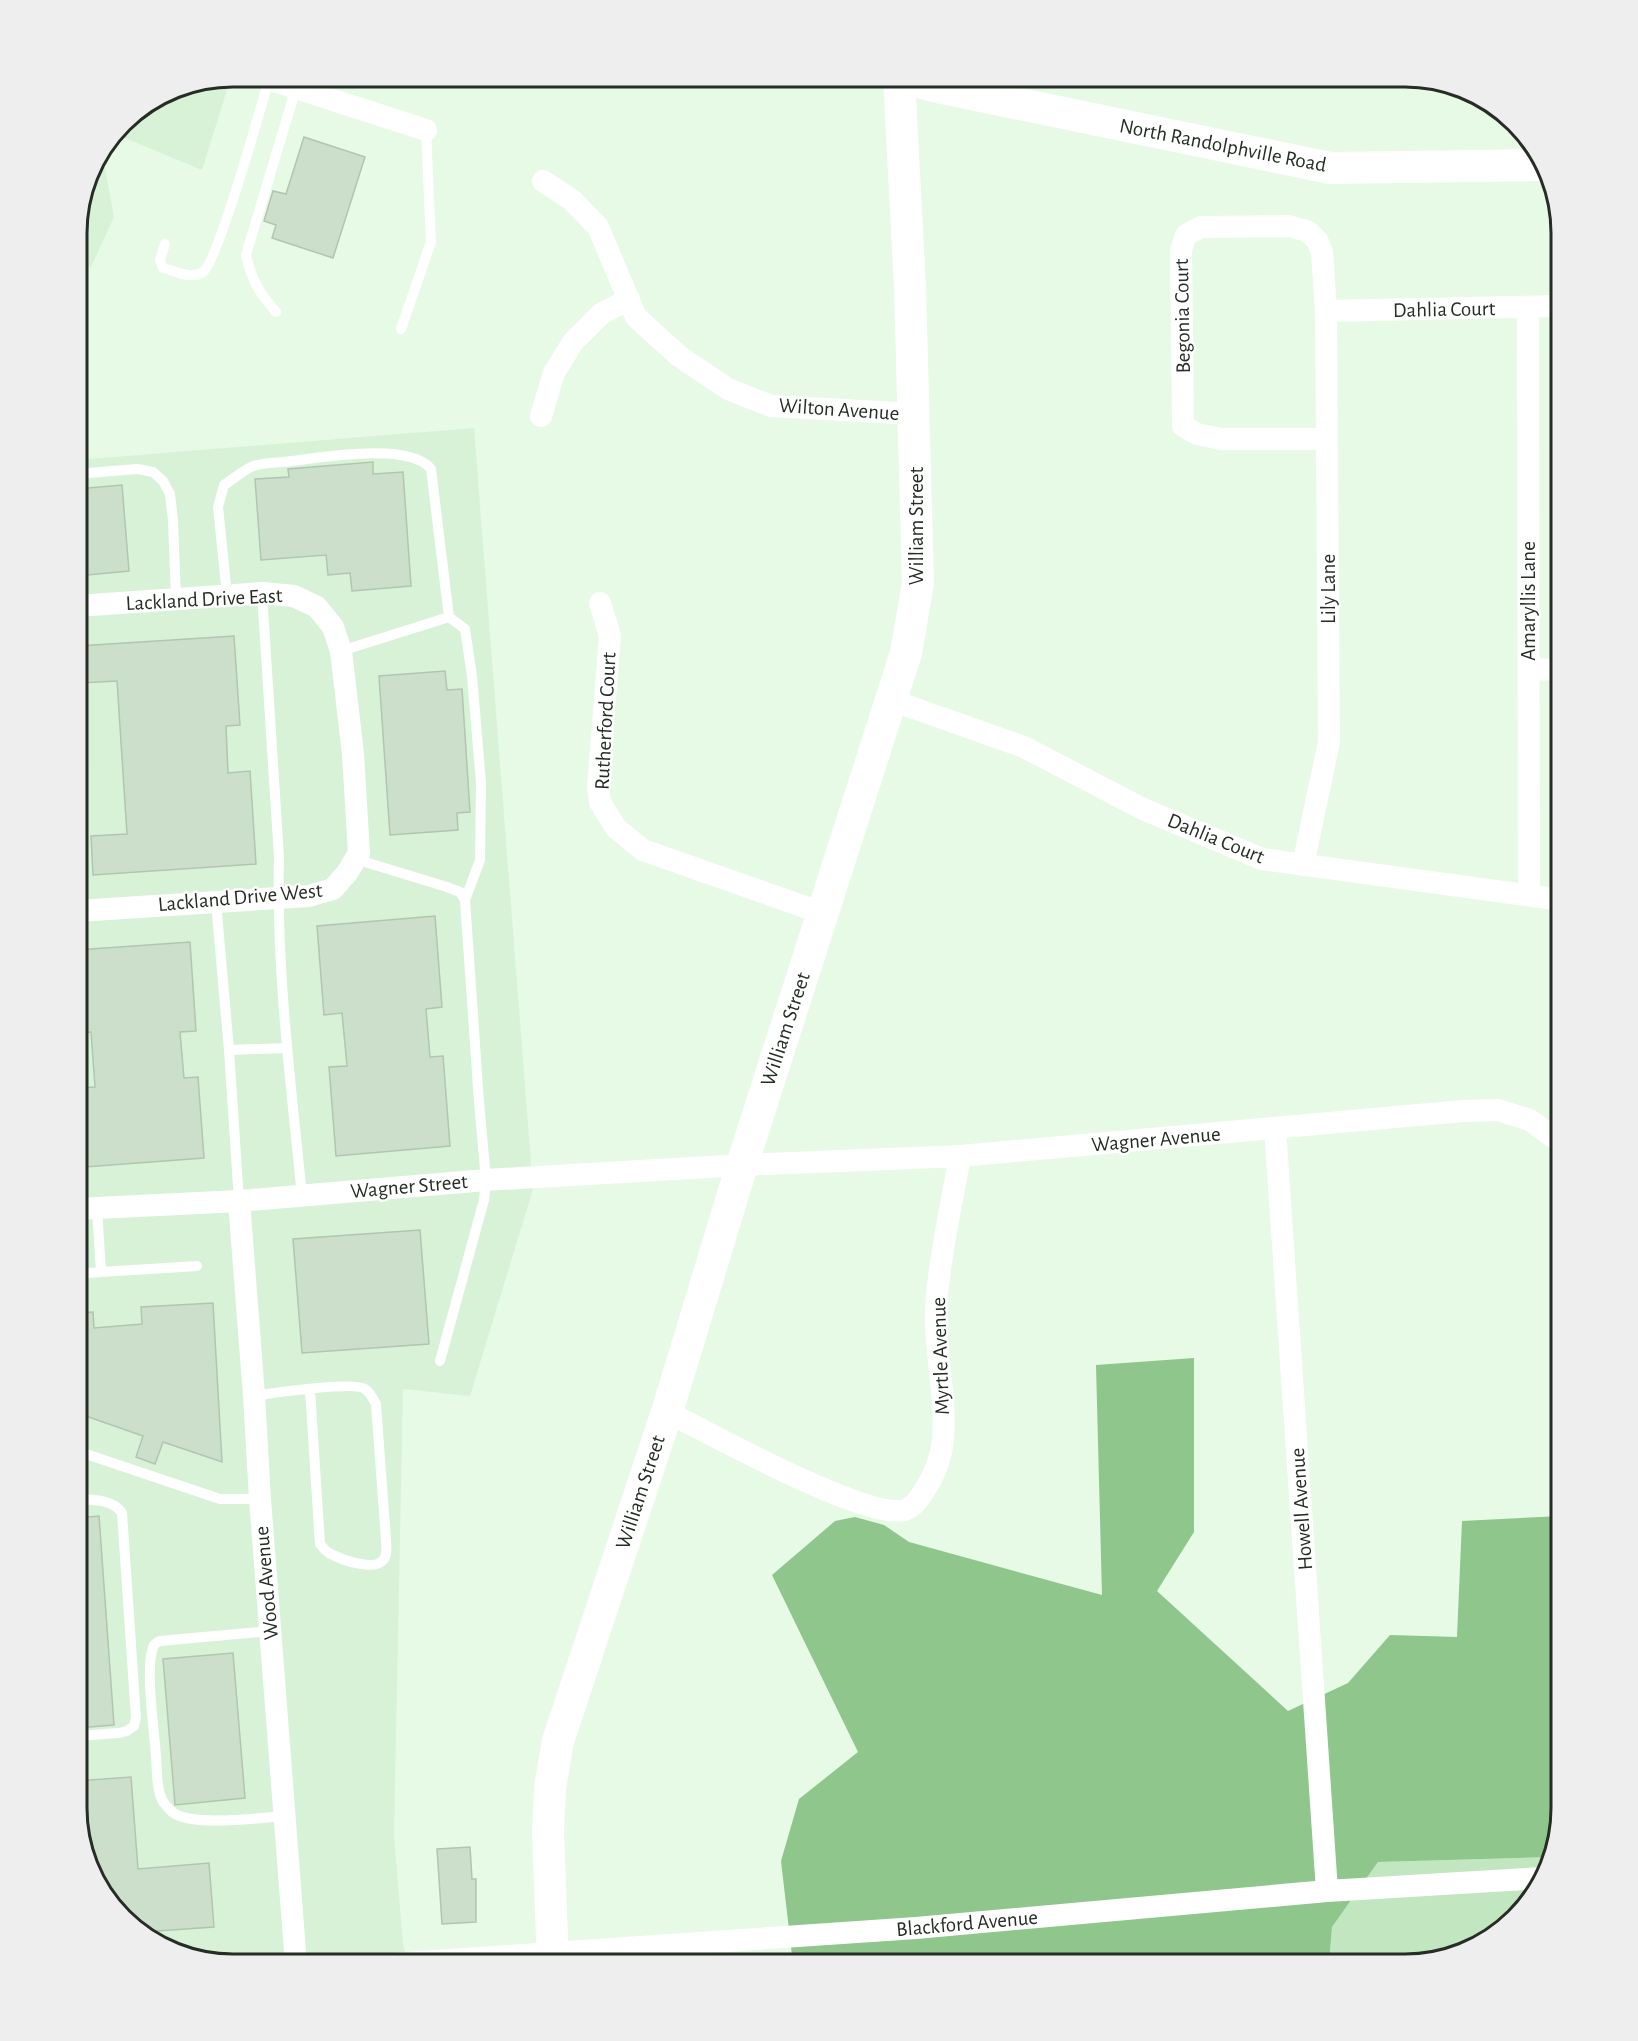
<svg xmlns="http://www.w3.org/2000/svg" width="1638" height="2041" font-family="'Alegreya Sans',sans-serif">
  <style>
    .built { fill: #d8f2d7 }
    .green { fill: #c2e7c0 }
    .forest { fill: #8ec68c }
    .building { fill: #ccdfcb; stroke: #b1c5b0; stroke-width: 1.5 }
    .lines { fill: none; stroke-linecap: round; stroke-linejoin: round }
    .lane { stroke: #fff; stroke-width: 10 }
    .street { stroke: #fff; stroke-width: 22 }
    .secondary { stroke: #fff; stroke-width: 32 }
    .labels { text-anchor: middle; stroke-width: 5; stroke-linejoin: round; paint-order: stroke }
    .street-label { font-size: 21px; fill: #252d25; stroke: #fff }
    .rim { fill: none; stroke: #252d25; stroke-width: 3 }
  </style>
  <rect width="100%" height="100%" fill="#e6fae5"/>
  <path class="built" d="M231,77L202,170L115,134L130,116L174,88Z
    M102,152L114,217L91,267L77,265V223L93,164Z
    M474,428L533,1189L470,1396L403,1389L394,1834L403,1944L408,1964H233L155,1944L103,1895L77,1808V460Z"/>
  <path class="green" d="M1548,1857L1541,1886L1492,1938L1405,1964H1329L1332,1927L1378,1862Z"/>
  <path class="forest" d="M1194,1358V1532L1157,1591L1288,1711L1348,1683L1390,1635L1457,1637L1462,1521L1561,1516V1808L1548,1857L1378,1862L1332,1927L1329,1964H793L781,1861L799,1799L858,1752L772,1575L835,1521L855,1517L884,1525L909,1542L1102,1595L1096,1365Z"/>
  <path class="building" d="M304,137L365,157L333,258L272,238L276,225L264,221L273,191L286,194Z
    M373,462V474L403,472L411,586L352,591L350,573L328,575L326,555L261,560L255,479L289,477L288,469Z
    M122,485L129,571L77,576V489Z
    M234,636L240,725L226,726L228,773L250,771L256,864L93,875L91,836L127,834L117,681L80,683L78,646Z
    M445,671L447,690L462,689L470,812L457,813L458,830L390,835L379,676Z
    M435,916L442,1007L426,1009L430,1057L443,1056L450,1146L336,1156L329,1067L347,1066L342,1013L324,1015L317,926Z
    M190,942L196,1031L180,1032L184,1078L198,1077L204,1158L85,1167L79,1088L95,1087L91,1032L77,1033V950Z
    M420,1230L429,1344L302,1353L293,1239Z
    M213,1303L222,1462L163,1442L155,1464L136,1457L143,1436L77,1413V1313L93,1312L94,1328L142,1324L141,1307Z
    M99,1516L114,1725L77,1728V1518Z
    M233,1653L245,1798L175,1805L163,1659Z
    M131,1777L138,1869L209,1863L214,1927L143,1932L103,1895L76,1808V1781Z
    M470,1847L472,1879H476V1922L442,1924L437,1849Z"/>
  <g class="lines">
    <path class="lane" d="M165,244L160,260L163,268C176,271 191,280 203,272C218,261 261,107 269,79
      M276,312C258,291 252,281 246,255L296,88
      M401,329L431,242L426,130
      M77,474L137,469L153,472L163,481L170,494L173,520L176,599
      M262,593L279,857C276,970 291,1084 302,1196
      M227,595L218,507L224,485C232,480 241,472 251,467C262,462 280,463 292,461C324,457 410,442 431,469L449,617
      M341,651L449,617L465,629L472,676L481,783L480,860L465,900
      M355,859L447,887L460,892L465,900L479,1102L486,1180L484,1200L440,1361
      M216,902L229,1050L239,1201
      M229,1050L287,1048
      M97,1208L101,1272L197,1266
      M77,1274L101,1272
      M254,1396C272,1393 354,1381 365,1389C370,1392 373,1399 376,1404L386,1540C386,1546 388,1553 384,1559C376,1572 342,1560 331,1554C326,1552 323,1548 320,1544L310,1390
      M77,1451L220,1499H260
      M270,1631L160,1641C155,1643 153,1645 152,1651C146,1673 154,1730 156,1756C157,1768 156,1785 161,1797C162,1802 168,1808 172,1812C191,1827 258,1818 284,1816
      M77,1736L119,1733L127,1731L134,1726L136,1718L122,1513C113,1499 93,1500 77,1499"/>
    <path class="street" d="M262,77L426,130
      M543,181L572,200L598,227L636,317L679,356L728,389L771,406L915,414
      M1528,307L1529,895
      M1326,311L1561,306
      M541,416L554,373L573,342L601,314L629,299
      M600,603L610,636L598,787L600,802L616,828L643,850L822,913
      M1529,669L1561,670
      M891,700L1024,747L1143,809L1262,859L1561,900
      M1303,865L1329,742L1326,311L1322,252L1317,240L1307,231L1289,226L1201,227L1186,235L1181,250L1183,426L1197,434L1221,439H1327
      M77,911L309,896L333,889L347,873L359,853L353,754L341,651L333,627L317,607L294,596L262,593L77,606
      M1275,1128L1327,1891
      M239,1201L254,1396L260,1499L296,1964
      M77,1209L239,1201L486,1180L742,1165L960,1156L1463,1111L1498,1110L1530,1120L1561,1143
      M667,1412C708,1432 867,1521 905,1510C913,1507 920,1498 924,1491C934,1476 941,1459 943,1440C947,1392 932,1344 937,1295C941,1249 952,1202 960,1156
      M392,1964L916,1928L1327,1891L1543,1878"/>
    <path class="secondary" d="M911,77L919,82L933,86L1330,168L1541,165
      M553,1964L548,1832L550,1788L558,1741L667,1412L742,1165L906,653L918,583L910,287L899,77"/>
  </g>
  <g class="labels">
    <g class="street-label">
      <text transform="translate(1223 145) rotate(11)" y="7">North Randolphville Road</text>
      <text transform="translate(1444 309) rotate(-1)" y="7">Dahlia Court</text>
      <text transform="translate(1182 316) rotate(-91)" y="7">Begonia Court</text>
      <text transform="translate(839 409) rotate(4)" y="7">Wilton Avenue</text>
      <text transform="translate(916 526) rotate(-90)" y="7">William Street</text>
      <text transform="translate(1328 589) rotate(-90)" y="7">Lily Lane</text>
      <text transform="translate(204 599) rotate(-3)" y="7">Lackland Drive East</text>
      <text transform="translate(1528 601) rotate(-90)" y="7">Amaryllis Lane</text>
      <text transform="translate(605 721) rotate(-87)" y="7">Rutherford Court</text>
      <text transform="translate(1216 838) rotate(22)" y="7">Dahlia Court</text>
      <text transform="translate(240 897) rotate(-5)" y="7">Lackland Drive West</text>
      <text transform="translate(785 1029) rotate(-72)" y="7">William Street</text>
      <text transform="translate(1156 1139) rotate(-5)" y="7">Wagner Avenue</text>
      <text transform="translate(409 1186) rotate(-5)" y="7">Wagner Street</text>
      <text transform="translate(940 1356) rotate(-92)" y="7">Myrtle Avenue</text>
      <text transform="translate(640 1492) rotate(-72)" y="7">William Street</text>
      <text transform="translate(1301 1509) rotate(-94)" y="7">Howell Avenue</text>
      <text transform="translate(266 1583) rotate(-95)" y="7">Wood Avenue</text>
      <text transform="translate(967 1923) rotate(-5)" y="7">Blackford Avenue</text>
    </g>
  </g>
  <path d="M0 0H1638V2041H0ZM233 87H1405A146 146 0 0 1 1551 233V1808A146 146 0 0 1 1405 1954H233A146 146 0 0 1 87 1808V233A146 146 0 0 1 233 87Z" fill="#eee" fill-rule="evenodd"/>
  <path class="rim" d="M233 87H1405A146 146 0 0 1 1551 233V1808A146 146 0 0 1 1405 1954H233A146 146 0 0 1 87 1808V233A146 146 0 0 1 233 87Z"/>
</svg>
